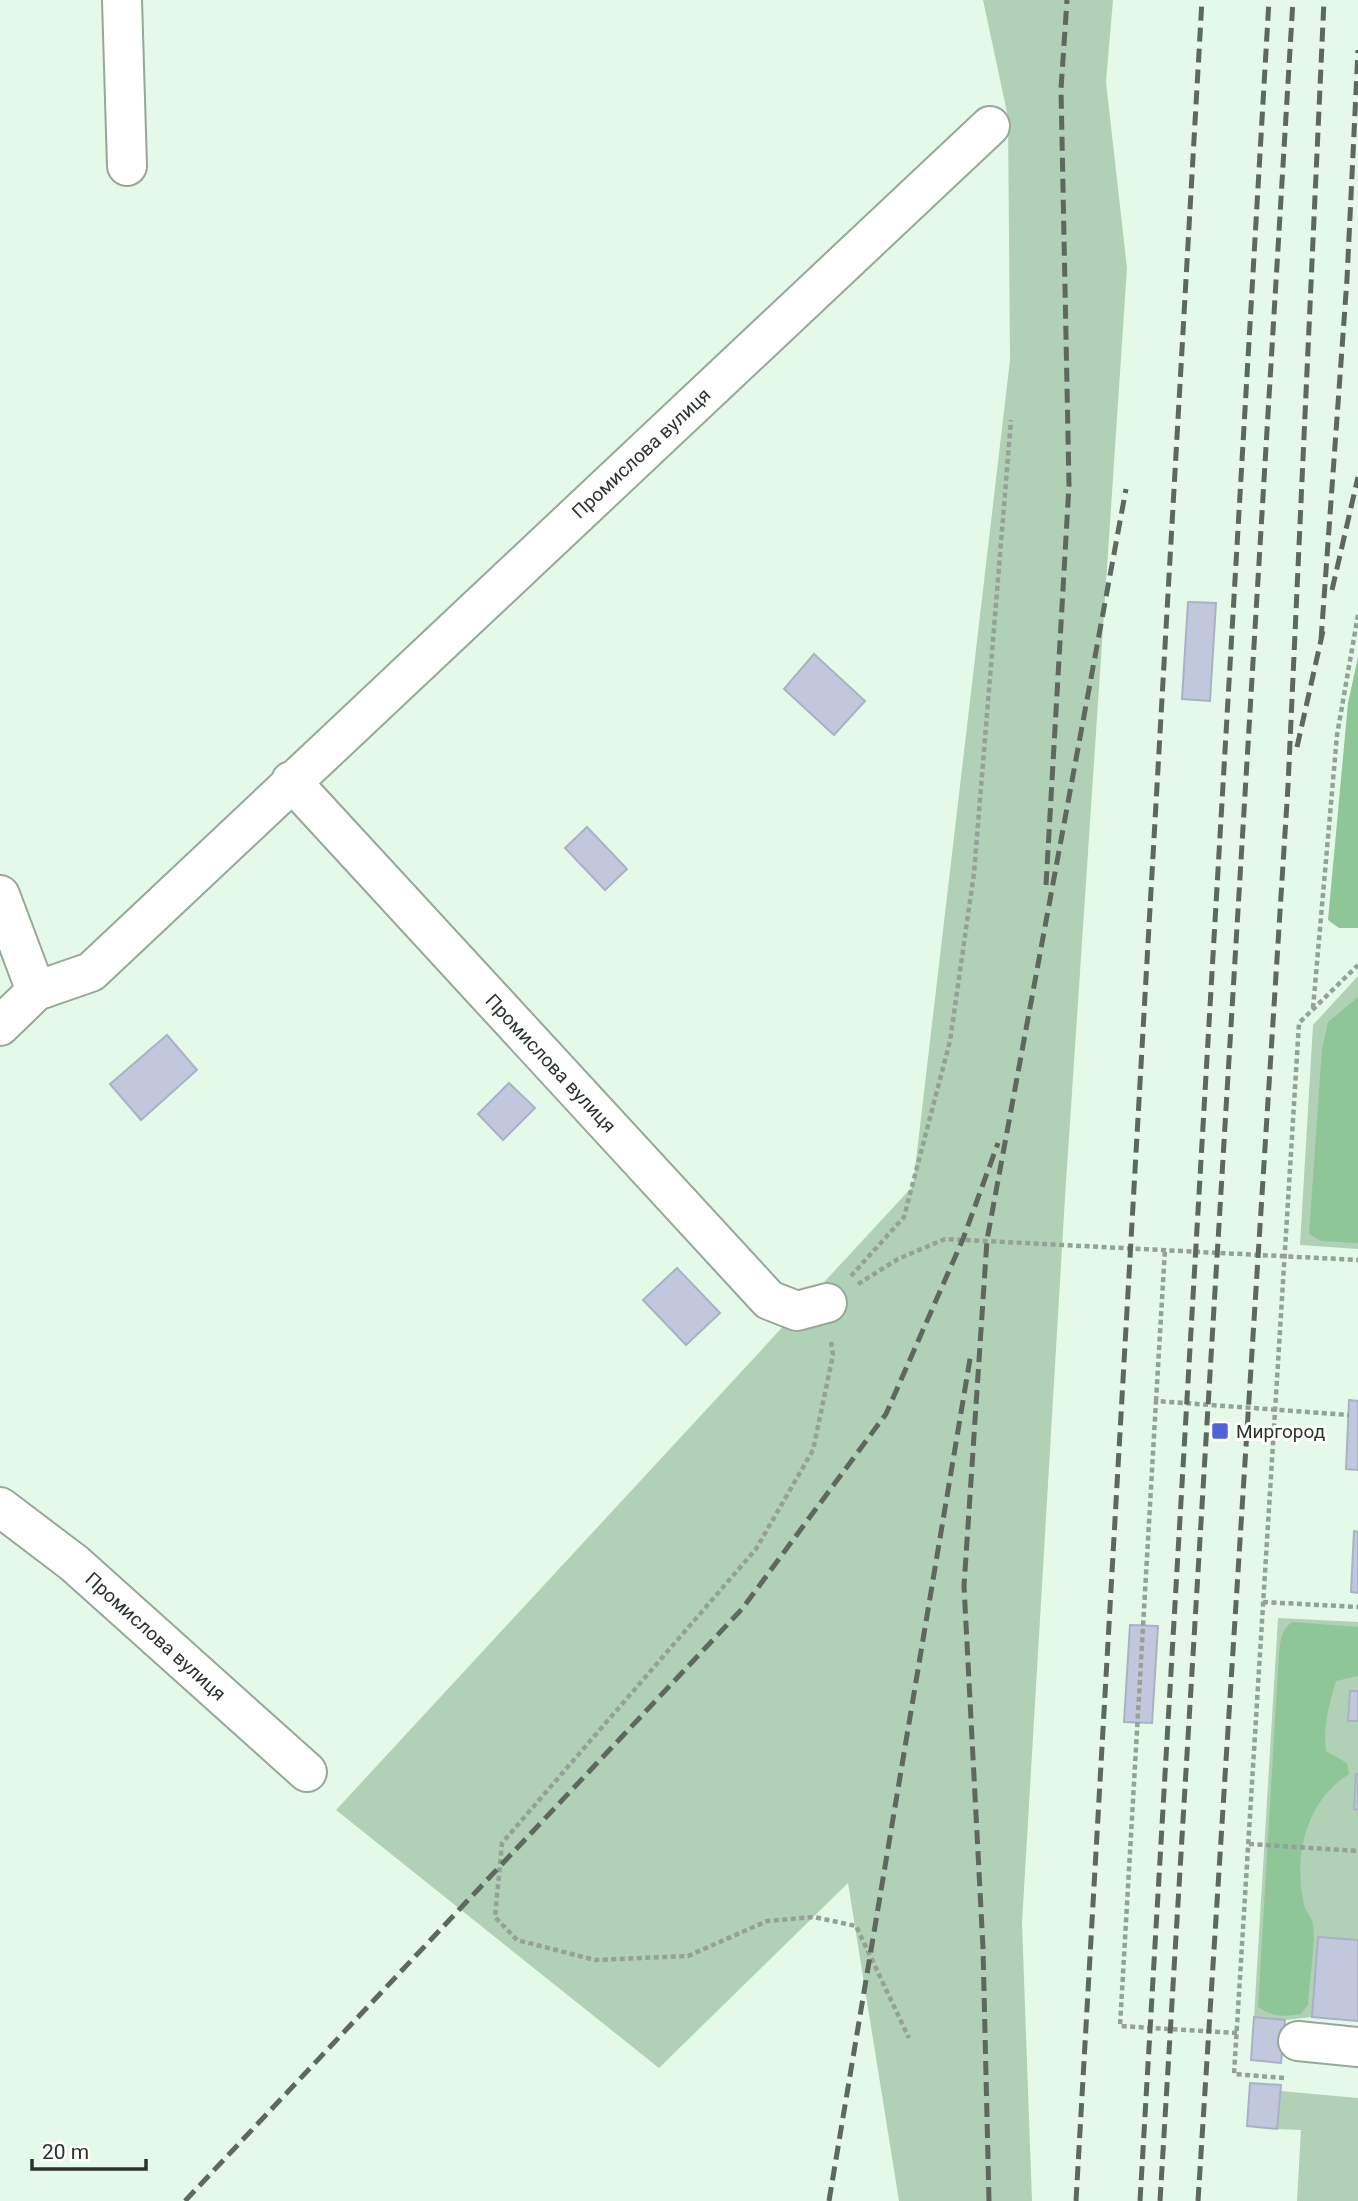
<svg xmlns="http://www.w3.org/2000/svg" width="1358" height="2201" font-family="Roboto,sans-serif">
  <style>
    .green { fill: #b0d1b5 }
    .forest { fill: #8ec697 }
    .building { fill: #c1c8dd; stroke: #aab0c5; stroke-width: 2 }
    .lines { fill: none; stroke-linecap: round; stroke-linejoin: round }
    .minor-casing { stroke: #96a898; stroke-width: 42 }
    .path { stroke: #94a296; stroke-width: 4.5; stroke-dasharray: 5 3.5; stroke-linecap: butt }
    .minor { stroke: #fff; stroke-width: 38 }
    .rail { stroke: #5e685f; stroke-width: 5; stroke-dasharray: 14 7; stroke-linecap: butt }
    .poi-dot { fill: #4f62d7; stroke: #fff; stroke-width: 2.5 }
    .labels { text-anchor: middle; stroke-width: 6; stroke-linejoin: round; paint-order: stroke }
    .street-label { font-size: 19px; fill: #2c332d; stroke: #fff }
    .poi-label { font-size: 19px; fill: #2c332d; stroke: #fff; text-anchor: start }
  </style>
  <rect width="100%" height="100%" fill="#e5f9e8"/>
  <path class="green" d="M983,0H1113L1106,82L1127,268L1065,1197L1022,1923L1032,2201H899L848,1883L659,2068L336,1810L913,1186L1010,360L1008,117Z
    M1358,976V1249L1300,1245L1313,1025Z
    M1278,1618L1358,1622V1940L1318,1937L1312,2017L1285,2020L1254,2017Z
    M1280,2091L1358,2098V2201H1297L1301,2130L1277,2129Z"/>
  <path class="forest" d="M1358,657V928H1339L1328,920L1348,703Z
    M1358,997V1243L1321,1241L1309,1234L1322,1049L1328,1022Z
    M1293,1622L1358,1627V1676L1336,1681C1329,1704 1323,1727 1326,1751L1347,1763L1349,1774C1306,1801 1293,1856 1304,1904C1305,1911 1312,1917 1313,1924C1316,1942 1309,1984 1308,2005L1301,2014C1285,2017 1273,2017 1258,2007L1279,1654C1281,1641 1280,1629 1293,1622Z"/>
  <path class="building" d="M1188,602L1216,603L1210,701L1182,699Z
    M814,654L865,701L834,735L784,689Z
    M587,827L627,869L605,890L565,848Z
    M167,1035L197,1070L141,1120L110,1084Z
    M509,1083L535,1108L503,1140L478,1114Z
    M677,1268L720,1313L686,1345L643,1300Z
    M1349,1400L1358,1401V1470L1346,1469Z
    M1354,1531L1358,1532V1593L1351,1592Z
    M1130,1625L1158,1626L1152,1723L1124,1722Z
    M1350,1691H1358V1721H1348Z
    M1356,1774H1358V1810L1354,1809Z
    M1318,1937L1358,1940V2021L1312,2017Z
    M1254,2017L1285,2020L1281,2063L1251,2060Z
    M1250,2083L1281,2085L1277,2129L1247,2126Z"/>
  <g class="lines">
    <defs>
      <path id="minor" d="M122,0L127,166
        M291,781L769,1300L797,1311L827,1303
        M0,895L36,991
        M0,1026L36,991L91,972L990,126
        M0,1507L74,1563L307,1772
        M1298,2041L1358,2047"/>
    </defs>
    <use href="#minor" class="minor-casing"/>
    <path class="path" d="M1313,1008L1337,735L1358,615
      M851,1276L904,1217L950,1041L974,873L1011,420
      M858,1284L898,1259L945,1239L1358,1260
      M831,1342L833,1355L813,1450L756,1549L502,1843L495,1917L517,1940L595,1960L688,1956L767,1921L814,1917L856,1926L909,2038
      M1156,1401L1165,1249
      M1263,1602L1358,1607
      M1249,1844L1358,1851
      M1237,2033L1120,2026L1156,1401L1349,1415
      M1284,2078L1234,2074L1299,1023L1358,965"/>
    <use href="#minor" class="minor"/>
    <path class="rail" d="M1332,590L1358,477
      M1321,640L1347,279L1358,50
      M1297,747L1323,631
      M1046,885L1069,485L1061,89L1067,0
      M185,2201L742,1609L886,1414L963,1239L998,1143
      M829,2201L971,1353
      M989,2201L983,1948L964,1586L987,1240L1126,489
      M1076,2201L1202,0
      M1140,2201L1269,0
      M1160,2201L1293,0
      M1198,2201L1288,786L1324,0"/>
  </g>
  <rect class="poi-dot" x="1211" y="1422" width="18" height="18" rx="3.5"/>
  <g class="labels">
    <g class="street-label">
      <text transform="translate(641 453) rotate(-43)" y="7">Промислова вулиця</text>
      <text transform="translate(551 1063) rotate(47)" y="7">Промислова вулиця</text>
      <text transform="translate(156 1636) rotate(42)" y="7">Промислова вулиця</text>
    </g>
    <g class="poi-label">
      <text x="1236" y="1438">Миргород</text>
    </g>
  </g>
  <path d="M32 2159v10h114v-10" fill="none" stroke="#2c332d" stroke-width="3.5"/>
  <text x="42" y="2159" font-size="21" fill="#2c332d" stroke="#ffffff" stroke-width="5" paint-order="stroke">20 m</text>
</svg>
